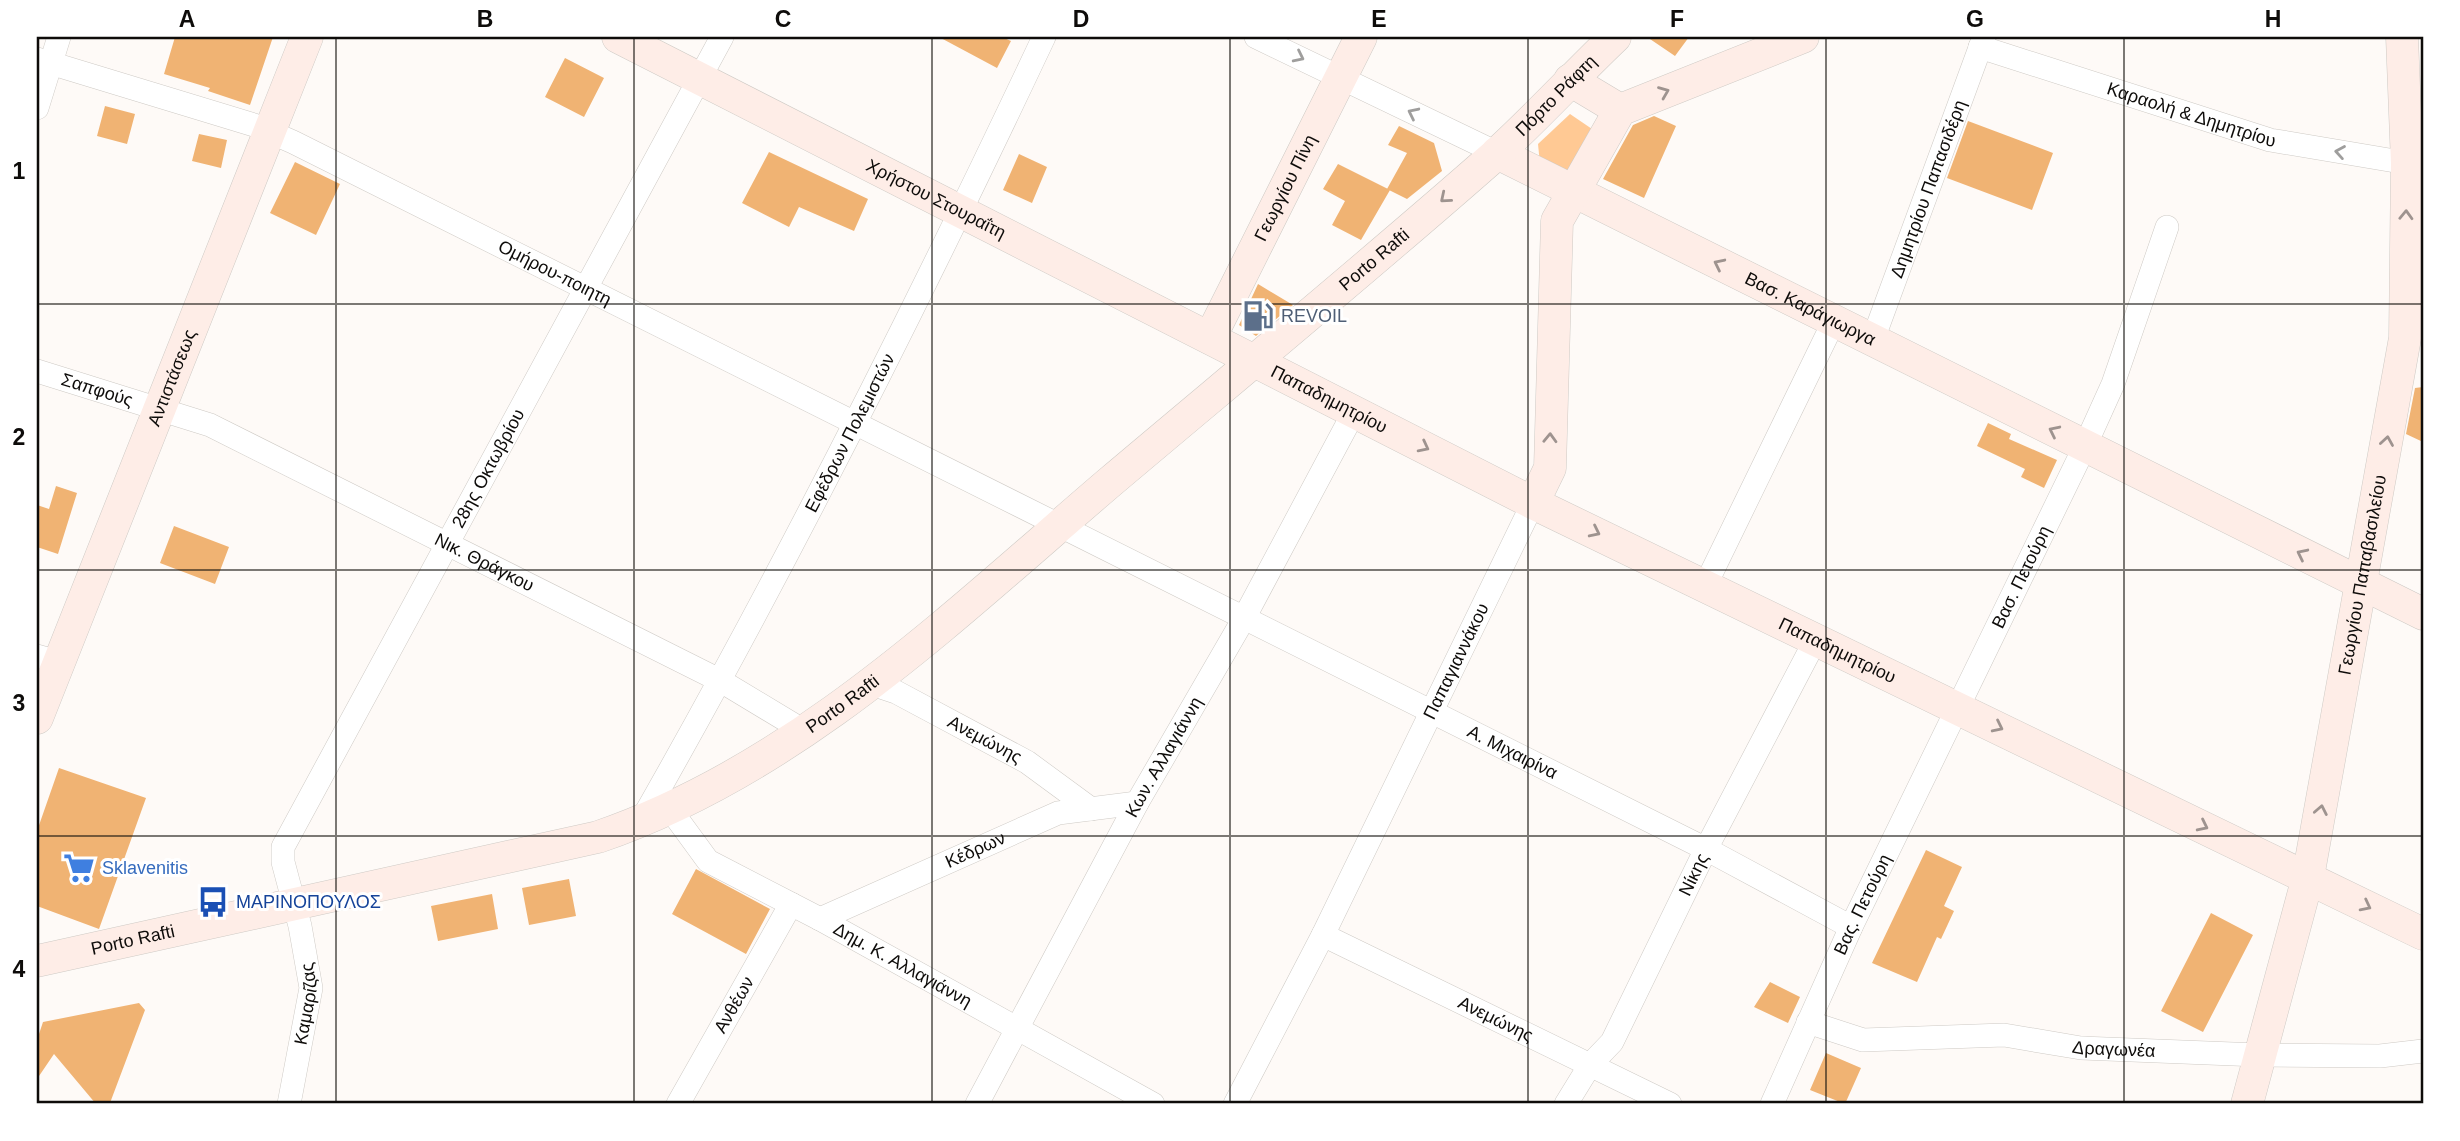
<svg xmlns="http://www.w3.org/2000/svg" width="2460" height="1141" font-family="Helvetica,sans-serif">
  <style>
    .green { fill: #ffc994 }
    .building { fill: #f0b373 }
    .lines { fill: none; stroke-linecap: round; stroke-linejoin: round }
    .street-casing { stroke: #cecac5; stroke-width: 24 }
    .secondary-casing { stroke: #cecac5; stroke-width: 33 }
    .street { stroke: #fff; stroke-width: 23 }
    .secondary { stroke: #feede7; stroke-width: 32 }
    .oneway { stroke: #9f9e9d }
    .oneway2 { stroke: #9e938f }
    .grid { fill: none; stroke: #0e0c0a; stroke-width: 2; stroke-opacity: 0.55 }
    .labels { text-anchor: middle; stroke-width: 6; stroke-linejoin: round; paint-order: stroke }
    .street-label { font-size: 18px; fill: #0e0c0a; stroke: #fff }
    .service-label { font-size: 18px; fill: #4e5e75; stroke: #fff; text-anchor: start }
    .shop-label { font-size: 18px; fill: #366cbe; stroke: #fff; text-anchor: start }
    .transit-label { font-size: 18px; fill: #164399; stroke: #fff; text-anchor: start }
    .neatline { fill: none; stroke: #0e0c0a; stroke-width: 2.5 }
    .grid-label { font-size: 23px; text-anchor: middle; font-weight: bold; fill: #0e0c0a }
  </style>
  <rect width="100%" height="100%" fill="#fefaf7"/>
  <path class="green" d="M1570,114L1592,129L1565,176L1540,164L1538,144Z"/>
  <path class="building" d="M175,37H273L250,105L208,91L210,88L164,74Z
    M939,37H1002L1011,41L997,68Z
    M1647,37H1689L1675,56Z
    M565,58L604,78L584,117L545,97Z
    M105,106L135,114L127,144L97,136Z
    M1654,116L1676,126L1644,198L1603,179L1633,125Z
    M1968,121L2053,153L2032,210L1947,178Z
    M1399,126L1434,143L1442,171L1407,199L1387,189L1407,153L1388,145Z
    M199,134L227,140L221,168L192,161Z
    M769,152L868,199L854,231L799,207L789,227L742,203Z
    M1019,154L1047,167L1032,203L1003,190Z
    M295,162L340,184L316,235L270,213Z
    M1338,164L1390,190L1361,240L1332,225L1345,201L1323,189Z
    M1258,284L1293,305L1256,336L1239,325Z
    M2423,387V442L2406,434L2415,388Z
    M1988,423L2011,434L2009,439L2057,460L2044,488L2021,477L2025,469L1977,446Z
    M56,486L77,493L58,554L37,547V505L49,509Z
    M174,526L229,547L215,584L160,563Z
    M59,768L146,798L99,929L37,906V831Z
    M1926,850L1962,867L1944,906L1954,911L1941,939L1937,937L1917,982L1872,963Z
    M696,869L770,909L746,954L672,914Z
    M569,879L576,916L529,925L522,888Z
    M492,894L498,929L438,941L431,906Z
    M2211,913L2253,935L2203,1032L2161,1011Z
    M1770,982L1800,997L1788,1023L1754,1007Z
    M139,1003L145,1010L110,1103L96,1104L54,1054L37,1079V1040L43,1022Z
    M1826,1053L1861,1068L1845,1104L1810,1090Z"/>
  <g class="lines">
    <defs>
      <g id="street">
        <path d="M1256,37L1497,153"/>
        <path id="s1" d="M1980,47L2270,140L2407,163"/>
        <path id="s2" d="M37,59L254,125L293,142L1706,849L1851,927"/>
        <path d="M37,108L59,37"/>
        <path id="s3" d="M1872,342L1984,37"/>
        <path id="s4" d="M37,371L210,425L721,681L804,731"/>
        <path d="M1705,586L1834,321"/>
        <path d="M37,656L58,662"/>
        <path id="s5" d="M872,684L896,692L1027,762L1091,809"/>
        <path id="s6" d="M670,809L708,861L820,919L1153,1104"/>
        <path id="s7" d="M640,823C786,567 918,304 1044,37"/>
        <path id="s8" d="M820,919L1058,813L1137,803"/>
        <path id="s9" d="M1323,935L1670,1104"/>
        <path id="s10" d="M1808,1022L1863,1040L2004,1035L2081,1048L2259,1055L2380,1056L2423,1051"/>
        <path id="s11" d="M289,1104L311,988L300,926L283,862V847L722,37"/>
        <path id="s12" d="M678,1104L791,904"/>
        <path id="s13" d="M977,1104L1137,803L1243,620L1354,412"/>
        <path id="s14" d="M1235,1104L1323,935L1533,503"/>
        <path id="s15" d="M1566,1104L1590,1065L1612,1042L1706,849L1816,639"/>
        <path id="s16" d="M1772,1104L1851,927L2085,446L2113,384L2167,227"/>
      </g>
      <g id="secondary">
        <path id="s17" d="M618,37L1533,503L2423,934"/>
        <path d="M1570,80L1620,110"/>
        <path id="s18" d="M1497,153L2423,614"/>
        <path id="s19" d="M1210,338L1361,37"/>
        <path d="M1533,503L1550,468L1557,221L1620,110L1803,37"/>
        <path id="s20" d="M37,718L307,37"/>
        <path id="s21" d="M37,961L598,837C797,769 953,616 1110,482C1238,374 1368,267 1494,156C1536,118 1574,76 1615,37"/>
        <path id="s22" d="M2247,1104L2308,877L2405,338L2407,163L2402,37"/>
      </g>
    </defs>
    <use href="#street" class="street-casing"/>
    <use href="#secondary" class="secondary-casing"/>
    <use href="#street" class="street"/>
    <use href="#secondary" class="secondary"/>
  </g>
  <defs><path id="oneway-chevron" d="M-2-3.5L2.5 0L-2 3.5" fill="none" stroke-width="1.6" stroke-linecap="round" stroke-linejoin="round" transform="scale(1.75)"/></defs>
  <g class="oneway">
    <use href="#oneway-chevron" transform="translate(1299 57) rotate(26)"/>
    <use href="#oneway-chevron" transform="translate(1413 113) rotate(-154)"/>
    <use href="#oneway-chevron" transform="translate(2340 152) rotate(-170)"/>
  </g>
  <g class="oneway2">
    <use href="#oneway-chevron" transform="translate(1664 92) rotate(-22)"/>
    <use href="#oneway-chevron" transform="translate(1445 198) rotate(140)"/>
    <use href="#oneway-chevron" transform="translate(2406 215) rotate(-88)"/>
    <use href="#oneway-chevron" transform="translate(1719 264) rotate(-154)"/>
    <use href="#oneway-chevron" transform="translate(2054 431) rotate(-154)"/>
    <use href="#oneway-chevron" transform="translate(1550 438) rotate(-88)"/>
    <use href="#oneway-chevron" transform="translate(2387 441) rotate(-81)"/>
    <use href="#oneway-chevron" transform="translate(1424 447) rotate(27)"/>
    <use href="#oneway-chevron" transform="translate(1595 532) rotate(26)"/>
    <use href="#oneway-chevron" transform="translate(2302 554) rotate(-154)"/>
    <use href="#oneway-chevron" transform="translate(1998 727) rotate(26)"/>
    <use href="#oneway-chevron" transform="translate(2321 810) rotate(-79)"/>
    <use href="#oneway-chevron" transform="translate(2203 826) rotate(26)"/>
    <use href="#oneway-chevron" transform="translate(2366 906) rotate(27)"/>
  </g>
  <path class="grid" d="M336,37V1104M634,37V1104M932,37V1104M1230,37V1104M1528,37V1104M1826,37V1104M2124,37V1104M37,304H2423M37,570H2423M37,836H2423"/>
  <defs>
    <symbol id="fuel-bare" viewBox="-9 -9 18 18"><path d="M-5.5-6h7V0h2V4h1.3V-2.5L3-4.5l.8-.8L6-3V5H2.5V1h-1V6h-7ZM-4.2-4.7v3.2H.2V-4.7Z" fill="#5c6f8a" stroke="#fff" stroke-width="2.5" paint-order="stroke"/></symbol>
    <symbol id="supermarket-bare" viewBox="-9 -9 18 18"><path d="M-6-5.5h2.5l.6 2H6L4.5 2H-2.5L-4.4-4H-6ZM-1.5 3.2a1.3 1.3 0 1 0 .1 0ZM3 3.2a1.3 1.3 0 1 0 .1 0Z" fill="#3f7fe0" stroke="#fff" stroke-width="2.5" paint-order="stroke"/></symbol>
    <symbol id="bus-bare" viewBox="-9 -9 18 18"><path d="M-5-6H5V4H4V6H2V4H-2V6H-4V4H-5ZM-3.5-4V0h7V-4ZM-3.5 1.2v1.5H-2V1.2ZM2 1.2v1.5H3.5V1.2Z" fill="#1a4fb4" stroke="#fff" stroke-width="2.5" paint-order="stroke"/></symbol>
  </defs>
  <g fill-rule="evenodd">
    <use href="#fuel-bare" x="1236" y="294" width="44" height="44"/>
    <use href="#supermarket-bare" x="57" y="846" width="44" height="44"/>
    <use href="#bus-bare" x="191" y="880" width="44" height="44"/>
  </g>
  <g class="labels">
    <g class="street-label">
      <text dy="6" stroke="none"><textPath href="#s21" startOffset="1792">Πόρτο Ράφτη</textPath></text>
      <text dy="6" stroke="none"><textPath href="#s1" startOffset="222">Καραολή &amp; Δημητρίου</textPath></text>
      <text dy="6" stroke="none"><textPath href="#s19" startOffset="168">Γεωργίου Πίνη</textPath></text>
      <text dy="6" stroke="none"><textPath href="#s3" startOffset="163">Δημητρίου Παπασιδέρη</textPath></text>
      <text dy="6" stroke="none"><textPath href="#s17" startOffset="357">Χρήστου Στουραΐτη</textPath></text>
      <text dy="6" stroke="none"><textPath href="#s21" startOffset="1547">Porto Rafti</textPath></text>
      <text dy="6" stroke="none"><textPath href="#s2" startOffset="562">Ομήρου-ποιητη</textPath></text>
      <text dy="6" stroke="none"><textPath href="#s18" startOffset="350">Βασ. Καράγιωργα</textPath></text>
      <text dy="6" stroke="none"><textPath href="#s20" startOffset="366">Αντιστάσεως</textPath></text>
      <text dy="6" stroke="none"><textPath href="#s4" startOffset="63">Σαπφούς</textPath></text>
      <text dy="6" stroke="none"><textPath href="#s17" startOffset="798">Παπαδημητρίου</textPath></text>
      <text dy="6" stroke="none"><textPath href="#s7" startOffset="443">Εφέδρων Πολεμιστών</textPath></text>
      <text dy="6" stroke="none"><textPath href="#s11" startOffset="693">28ης Οκτωβρίου</textPath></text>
      <text dy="6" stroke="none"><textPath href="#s4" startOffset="488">Νικ. Θράγκου</textPath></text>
      <text dy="6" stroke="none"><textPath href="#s22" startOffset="542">Γεωργίου Παπαβασιλείου</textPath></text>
      <text dy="6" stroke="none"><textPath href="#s16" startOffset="583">Βασ. Πετούρη</textPath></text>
      <text dy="6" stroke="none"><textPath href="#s17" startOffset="1365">Παπαδημητρίου</textPath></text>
      <text dy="6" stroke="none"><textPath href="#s14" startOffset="495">Παπαγιαννάκου</textPath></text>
      <text dy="6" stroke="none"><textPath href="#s21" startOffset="854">Porto Rafti</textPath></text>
      <text dy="6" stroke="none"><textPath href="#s5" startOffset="126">Ανεμώνης</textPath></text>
      <text dy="6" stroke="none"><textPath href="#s2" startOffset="1633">Α. Μιχαιρίνα</textPath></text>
      <text dy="6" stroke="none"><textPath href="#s13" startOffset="394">Κων. Αλλαγιάννη</textPath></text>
      <text dy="6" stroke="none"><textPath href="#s8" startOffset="170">Κέδρων</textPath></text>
      <text dy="6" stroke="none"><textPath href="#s15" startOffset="264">Νίκης</textPath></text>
      <text dy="6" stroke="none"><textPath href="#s16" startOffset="219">Βας. Πετούρη</textPath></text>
      <text dy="6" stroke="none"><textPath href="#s21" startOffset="98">Porto Rafti</textPath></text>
      <text dy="6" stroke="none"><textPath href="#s6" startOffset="285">Δημ. Κ. Αλλαγιάννη</textPath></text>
      <text dy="6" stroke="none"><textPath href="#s11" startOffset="102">Καμαρίζας</textPath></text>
      <text dy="6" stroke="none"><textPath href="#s12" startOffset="114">Ανθέων</textPath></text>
      <text dy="6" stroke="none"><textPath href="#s9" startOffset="192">Ανεμώνης</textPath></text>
      <text dy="6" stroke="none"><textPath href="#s10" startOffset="310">Δραγωνέα</textPath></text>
    </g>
    <g class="service-label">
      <text x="1281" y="322">REVOIL</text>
    </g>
    <g class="shop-label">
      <text x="102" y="874">Sklavenitis</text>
    </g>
    <g class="transit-label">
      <text x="236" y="908">ΜΑΡΙΝΟΠΟΥΛΟΣ</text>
    </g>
  </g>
  <rect width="2460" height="1141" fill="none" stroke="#ffffff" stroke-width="77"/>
  <rect x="38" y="38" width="2384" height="1064" class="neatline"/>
  <g class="grid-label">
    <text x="187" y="27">A</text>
    <text x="485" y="27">B</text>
    <text x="783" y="27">C</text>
    <text x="1081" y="27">D</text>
    <text x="1379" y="27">E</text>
    <text x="1677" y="27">F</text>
    <text x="1975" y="27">G</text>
    <text x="2273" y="27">H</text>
    <text x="19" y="179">1</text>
    <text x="19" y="445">2</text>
    <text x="19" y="711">3</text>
    <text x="19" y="977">4</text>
  </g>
</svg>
